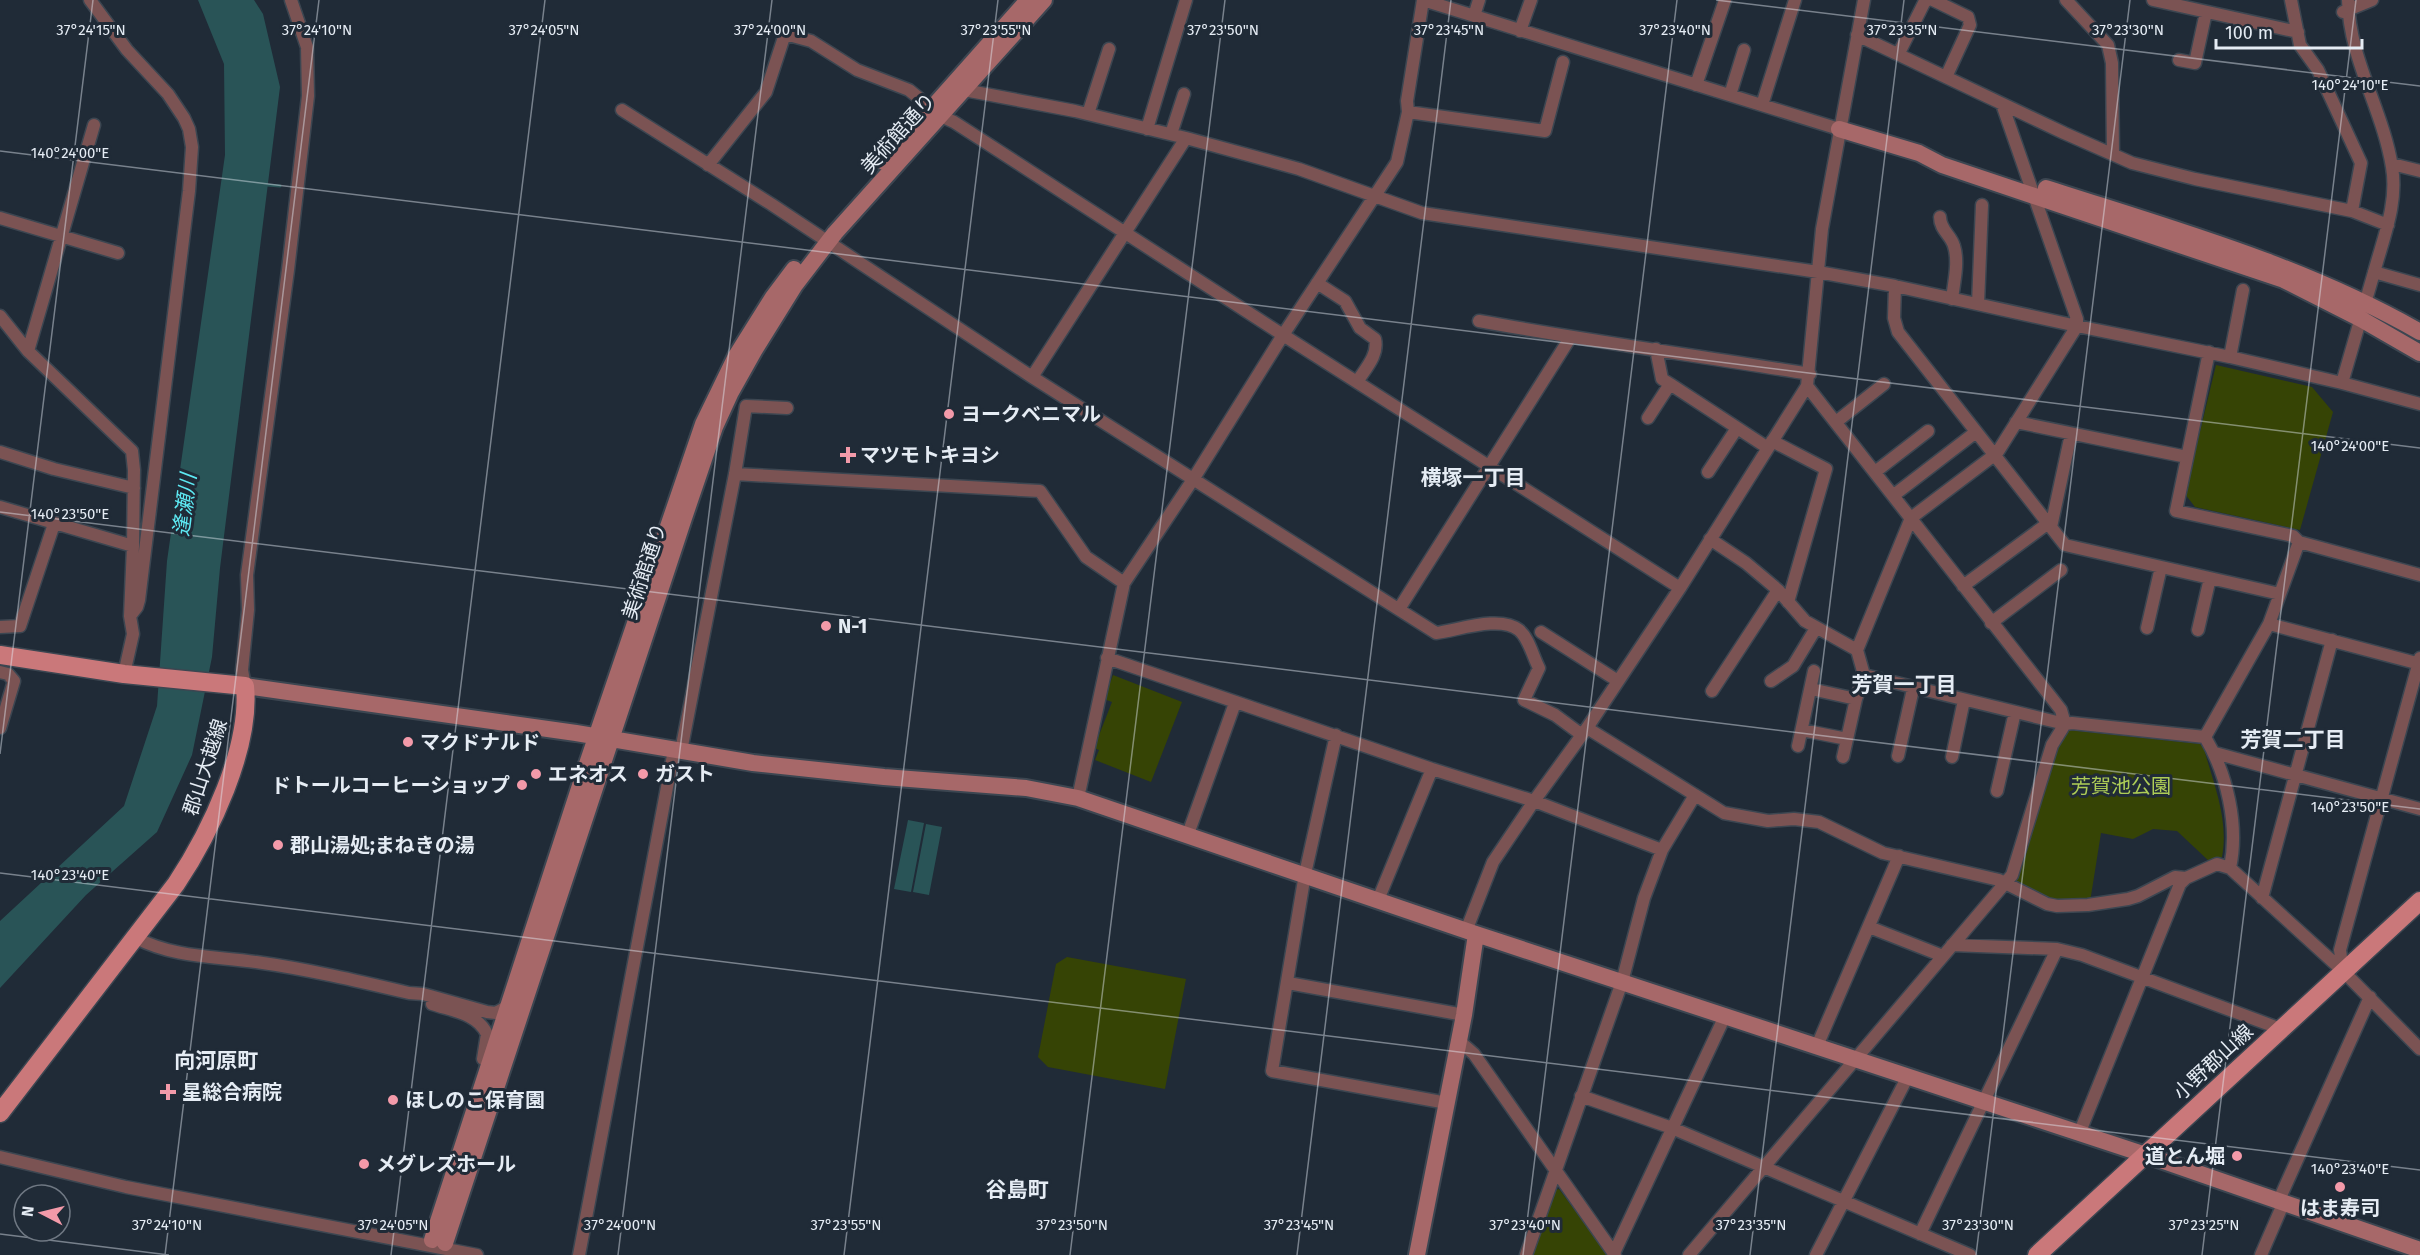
<svg xmlns="http://www.w3.org/2000/svg" width="2420" height="1255" font-family="'Fira Sans','Noto Sans JP',sans-serif">
  <style>
    .green { fill: #364405 }
    .water { fill: #295457 }
    .lines { fill: none; stroke-linecap: round; stroke-linejoin: round }
    .stream { stroke: #295457; stroke-width: 3 }
    .street-casing { stroke: #3c4651; stroke-width: 15 }
    .secondary-casing { stroke: #3c4651; stroke-width: 20 }
    .primary-casing { stroke: #3c4651; stroke-width: 21 }
    .street { stroke: #7b5353; stroke-width: 12 }
    .secondary { stroke: #a76869; stroke-width: 16 }
    .primary { stroke: #ca787a; stroke-width: 18 }
    .ticks { fill: none; stroke: #e5ecf4; stroke-width: 1.5; stroke-opacity: 0.45 }
    .poi-dot { fill: #f39aa9; stroke: #202b37; stroke-width: 2 }
    .labels { text-anchor: middle; stroke-width: 6; stroke-linejoin: round; paint-order: stroke }
    .street-label { font-size: 20px; fill: #e5ecf4; stroke: #202b37 }
    .poi-label { font-size: 20px; font-weight: bold; fill: #e5ecf4; stroke: #202b37; text-anchor: start }
    .park-label { font-size: 20px; fill: #aecd56; stroke: #202b37 }
    .neighbourhood-label { font-size: 21px; font-weight: bold; fill: #e5ecf4; stroke: #202b37 }
    .water-label { font-size: 21px; font-style: italic; fill: #5de9f3; stroke: #202b37 }
    .ticks-label { font-size: 15px; text-anchor: middle; fill: #e5ecf4; stroke: #202b37; stroke-width: 6; stroke-linejoin: round; paint-order: stroke }
  </style>
  <rect width="100%" height="100%" fill="#202b37"/>
  <path class="green" d="M2216,365L2312,387L2333,412L2300,530L2195,507L2185,494Z
    M1113,675L1182,702L1151,782L1095,760L1099,750L1094,748L1112,702L1104,699Z
    M2068,730L2200,744L2204,749C2214,785 2229,820 2222,857L2210,862L2177,831L2153,829L2133,839L2101,833L2090,902L2057,906L2013,883L2057,742Z
    M1067,957L1186,979L1165,1089L1048,1067L1038,1057L1056,964Z
    M1559,1189L1608,1255H1531L1554,1190Z"/>
  <path class="water" d="M198,0H254L263,14L280,87L220,568L212,657L192,755L157,832L86,895L0,988V921L124,806L157,706L167,561L225,155L224,64Z
    M908,820L924,823L911,892L894,889Z
    M926,824L942,827L929,895L913,892Z"/>
  <g class="lines">
    <path class="stream" d="M267,185L280,186"/>
    <defs>
      <path id="street" d="M90,0L127,50L168,94L184,118L189,129L192,147L189,191L139,600L137,607L130,616
        M1423,0L1839,129
        M1933,0L1968,17L1970,25L1946,77
        M2066,0L2108,45L2112,63L2113,154
        M2153,0L2298,32
        M2291,0L2300,45L2318,70L2361,163L2352,211
        M2343,12L2372,0
        M1474,16L1479,0
        M1520,31L1531,0
        M1857,35L2064,133L2132,163L2195,179L2352,211L2388,225
        M1899,53L1925,1L1928,0
        M2179,60L2195,63L2206,12
        M1696,85L1725,0
        M964,90L1075,111L1186,138L1299,169L1422,213L1818,272L1895,286L2077,326L2230,357L2342,383L2420,404
        M1730,95L1744,50
        M2002,104L2077,319V326L1997,453L1911,518L1857,650L1864,675L2065,724L2072,723L2205,737
        M1762,105L1795,0
        M622,110L771,204L1032,377L1436,633C1459,630 1500,615 1519,630C1529,638 1533,657 1539,668L1524,700L1555,715L1582,735
        M1408,112L1545,131L1563,62
        M1088,114L1109,49
        M1147,129L1186,0
        M1171,134L1184,94
        M2392,164L2420,171
        M708,165L766,92L785,34L811,41L857,70L909,90L941,116L954,122L1283,335L1680,588
        M1940,217C1940,230 1951,235 1954,246C1959,262 1954,282 1952,299
        M0,218L118,253
        M2374,272L2420,285
        M1317,283L1345,301L1360,328L1375,339C1379,355 1365,369 1357,382
        M1895,286L1894,318L1898,332L2065,545L2280,594
        M1978,304L1982,205
        M0,316L28,351L132,451L134,470L133,546L130,616L133,634L124,674
        M1479,321C1589,341 1699,356 1810,374
        M1656,349L1662,379L1670,384
        M28,351L94,125
        M2209,352L2176,511L2293,536L2299,542L2420,575
        M2230,357L2243,290
        M1032,377L1186,138
        M2342,383C2353,345 2364,307 2375,269C2384,236 2398,202 2392,167C2383,110 2349,59 2348,0
        M1807,386L2061,710L2065,724
        M1648,418L1670,384L1768,448
        M1836,422L1884,384
        M2016,422L2187,457
        M1772,441L1826,469L1788,602
        M0,452L54,469L134,488
        M1708,472L1737,428
        M1875,472L1928,431
        M735,474L1040,491L1086,557L1124,583
        M1894,495L1976,432
        M0,507L133,546
        M2051,527L2071,434
        M1710,539L1746,563L1778,590L1805,621L1857,650
        M1963,586L2047,524
        M1399,609L1570,338
        M1991,623L2061,570
        M2269,624L2420,664
        M0,627L20,626L54,524
        M2147,628L2161,567
        M2198,630L2210,578
        M1541,632L1618,681
        M1107,658L1432,769L1534,801L1662,850
        M0,672L8,674L14,681L0,728
        M1771,681L1793,666L1816,628
        M245,686L242,670L248,610L247,575L288,270L308,96L307,47L291,0
        M1811,689L1856,699
        M1712,691L1778,590
        M1587,728L1724,813L1768,821L1794,819L1819,822L1883,853L1999,880L2047,904L2057,906L2088,905L2128,899L2138,896L2175,877L2186,878L2217,864L2230,868
        M1802,730L1847,739
        M1336,735L1305,874L1272,1071L1447,1103
        M2205,737C2227,774 2239,825 2230,868L2343,971L2420,1049
        M2205,737L2269,624L2299,542
        M1798,746L1814,671
        M681,751L735,474L746,406L787,408
        M2215,753L2420,809
        M1898,756L1913,689
        M1843,757L1856,699L1864,675
        M1952,757L1964,700
        M1997,791L2015,712
        M1078,798L1124,583L1194,478L1283,335L1397,162L1408,112L1407,101L1423,0
        M1188,834L1235,703
        M2262,898L2332,640
        M1378,900L1432,769
        M1869,927L1943,956
        M1466,931L1493,862L1534,801L1587,728L1680,588L1807,386L1822,229L1864,0
        M136,938C175,958 214,956 256,962C307,969 358,981 409,993L423,994L487,1012L496,1013L510,1005
        M1952,945L2057,949L2082,955L2281,1029
        M2343,971L2340,950L2420,658
        M1288,983L1464,1015
        M432,1004C452,1011 477,1013 487,1034L483,1059
        M1458,1040L1474,1054L1615,1255
        M1817,1046L1899,856
        M1581,1096L1672,1128L1970,1255
        M2079,1134L2180,884L2186,878
        M0,1157L126,1187L477,1255
        M2279,1200L2370,997
        M1920,1234L2057,949
        M1614,1253L1725,1016
        M579,1255L674,750
        M1526,1255L1622,982L1644,898L1662,850L1695,795
        M1689,1255L2012,875L2052,745L2065,724
        M1816,1255L1908,1076
        M2261,1255L2284,1202"/>
      <path id="secondary" d="M1839,129L1919,153L1942,165L2284,280L2361,319L2420,353
        M884,162L1028,0
        M2046,188C2173,229 2303,265 2420,332
        M245,686L576,733L753,763L884,777L1026,788L1078,798L1476,934L2146,1155L2420,1250
        M432,1240L588,761L703,424L736,356L773,297L794,269
        M445,1243L684,518L715,427L731,392L754,351L795,285L835,233L1044,0
        M1417,1255L1464,1015L1476,934"/>
      <path id="primary" d="M0,655L124,674L245,686C251,748 210,833 176,884L0,1113
        M2037,1255L2420,901"/>
    </defs>
    <use href="#street" class="street-casing"/>
    <use href="#secondary" class="secondary-casing"/>
    <use href="#primary" class="primary-casing"/>
    <use href="#street" class="street"/>
    <use href="#secondary" class="secondary"/>
    <use href="#primary" class="primary"/>
  </g>
  <path class="ticks" d="M1716,0L2420,86M0,151L2420,448M0,512L2420,809M0,754L93,0M0,873L2420,1170M0,1234L169,1255M165,1255L319,0M391,1255L545,0M618,1255L772,0M844,1255L998,0M1070,1255L1225,0M1297,1255L1451,0M1523,1255L1677,0M1750,1255L1904,0M1976,1255L2130,0M2202,1255L2356,0"/>
  <g class="poi-dot">
    <circle cx="949" cy="414" r="6"/>
    <path d="M845 446h6v6h6v6h-6v6h-6v-6h-6v-6h6z"/>
    <circle cx="826" cy="626" r="6"/>
    <circle cx="408" cy="742" r="6"/>
    <circle cx="536" cy="774" r="6"/>
    <circle cx="643" cy="774" r="6"/>
    <circle cx="522" cy="785" r="6"/>
    <circle cx="278" cy="845" r="6"/>
    <path d="M165 1083h6v6h6v6h-6v6h-6v-6h-6v-6h6z"/>
    <circle cx="393" cy="1100" r="6"/>
    <circle cx="2237" cy="1156" r="6"/>
    <circle cx="364" cy="1164" r="6"/>
    <circle cx="2340" cy="1187" r="6"/>
  </g>
  <g class="labels">
    <g class="street-label">
      <text transform="translate(898 133) rotate(-48)" y="7">美術館通り</text>
      <text transform="translate(644 571) rotate(-72)" y="7">美術館通り</text>
      <text transform="translate(205 767) rotate(-72)" y="7">郡山大越線</text>
      <text transform="translate(2213 1062) rotate(-43)" y="7">小野郡山線</text>
    </g>
    <g class="poi-label">
      <text x="961" y="421">ヨークベニマル</text>
      <text x="860" y="462">マツモトキヨシ</text>
      <text x="838" y="633">N-1</text>
      <text x="420" y="749">マクドナルド</text>
      <text x="548" y="781">エネオス</text>
      <text x="655" y="781">ガスト</text>
      <text x="510" y="792" text-anchor="end">ドトールコーヒーショップ</text>
      <text x="290" y="852">郡山湯処;まねきの湯</text>
      <text x="182" y="1099">星総合病院</text>
      <text x="405" y="1107">ほしのこ保育園</text>
      <text x="2225" y="1163" text-anchor="end">道とん堀</text>
      <text x="376" y="1171">メグレズホール</text>
      <text x="2340" y="1215" text-anchor="middle">はま寿司</text>
    </g>
    <g class="park-label">
      <text x="2121" y="793">芳賀池公園</text>
    </g>
    <g class="neighbourhood-label">
      <text x="1473" y="485">横塚一丁目</text>
      <text x="1904" y="692">芳賀一丁目</text>
      <text x="2293" y="747">芳賀二丁目</text>
      <text x="216" y="1068">向河原町</text>
      <text x="1017" y="1197">谷島町</text>
    </g>
    <g class="water-label">
      <text transform="translate(185 505) rotate(-83)" y="7">逢瀬川</text>
    </g>
  </g>
  <g class="ticks-label">
    <text x="91" y="35">37°24'15"N</text>
    <text x="317" y="35">37°24'10"N</text>
    <text x="544" y="35">37°24'05"N</text>
    <text x="770" y="35">37°24'00"N</text>
    <text x="996" y="35">37°23'55"N</text>
    <text x="1223" y="35">37°23'50"N</text>
    <text x="1449" y="35">37°23'45"N</text>
    <text x="1675" y="35">37°23'40"N</text>
    <text x="1902" y="35">37°23'35"N</text>
    <text x="2128" y="35">37°23'30"N</text>
    <text x="2350" y="90">140°24'10"E</text>
    <text x="70" y="158">140°24'00"E</text>
    <text x="2350" y="451">140°24'00"E</text>
    <text x="70" y="519">140°23'50"E</text>
    <text x="2350" y="812">140°23'50"E</text>
    <text x="70" y="880">140°23'40"E</text>
    <text x="2350" y="1174">140°23'40"E</text>
    <text x="167" y="1230">37°24'10"N</text>
    <text x="393" y="1230">37°24'05"N</text>
    <text x="620" y="1230">37°24'00"N</text>
    <text x="846" y="1230">37°23'55"N</text>
    <text x="1072" y="1230">37°23'50"N</text>
    <text x="1299" y="1230">37°23'45"N</text>
    <text x="1525" y="1230">37°23'40"N</text>
    <text x="1751" y="1230">37°23'35"N</text>
    <text x="1978" y="1230">37°23'30"N</text>
    <text x="2204" y="1230">37°23'25"N</text>
  </g>
  <g transform="translate(42 1213) rotate(277)"><circle r="28" fill="#202b37" stroke="#6f7883" stroke-width="1.5"/>
  <path d="M0-4.5L10 22L0 15L-10 22Z" fill="#f39aa9"/>
  <text y="-9" font-size="16" font-weight="bold" text-anchor="middle" fill="#e5ecf4">N</text>
  </g>
  <path d="M2216 39v9h146v-9" fill="none" stroke="#e5ecf4" stroke-width="3"/>
  <text x="2225" y="39" font-size="18" fill="#e5ecf4" stroke="#202b37" stroke-width="4.5" paint-order="stroke">100 m</text>
</svg>
